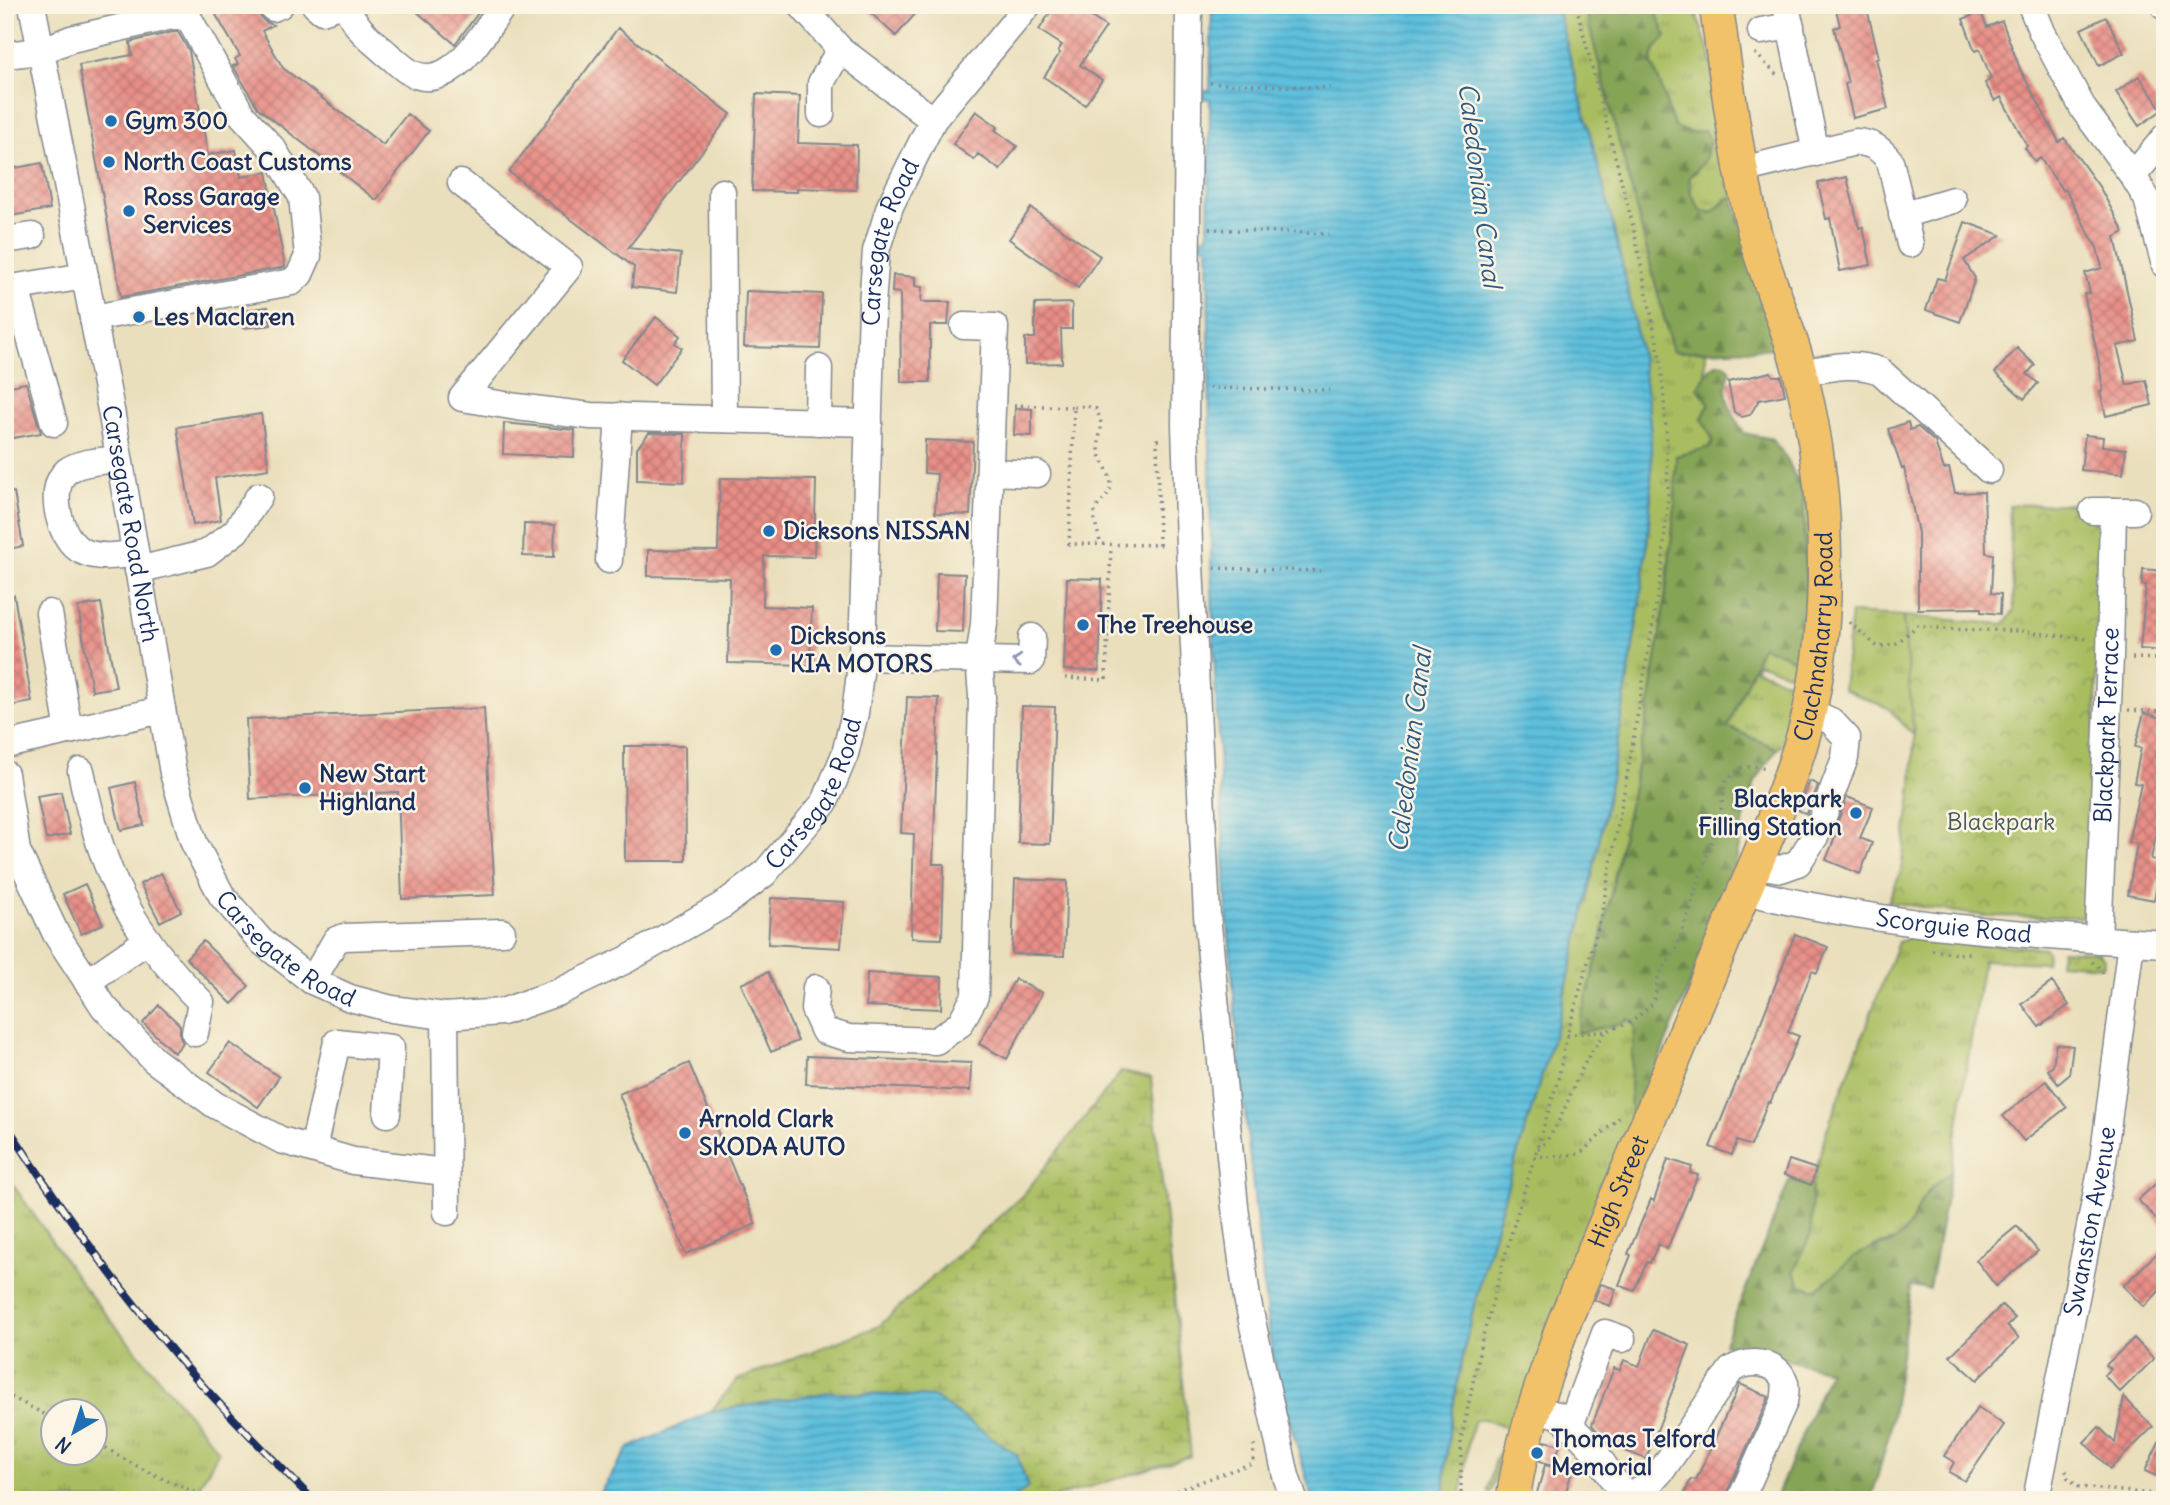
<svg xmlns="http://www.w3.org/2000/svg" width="2170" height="1505" font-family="Delius,sans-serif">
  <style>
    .grass { fill: url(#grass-tufts); stroke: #627660; stroke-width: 2; fill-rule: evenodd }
    .forest { fill: url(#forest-firs); stroke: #506a5a; stroke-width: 2 }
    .wetland { fill: url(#wetland-marsh); stroke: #627660; stroke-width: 2 }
    .park { fill: url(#park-crowns); stroke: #627660; stroke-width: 2 }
    .water { fill: url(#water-rules); stroke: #3c779d; stroke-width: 2 }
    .building { fill: url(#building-cross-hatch) }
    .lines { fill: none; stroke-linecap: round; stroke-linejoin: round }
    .minor-casing { stroke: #82878d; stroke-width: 29 }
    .major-casing { stroke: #82878d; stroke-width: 36 }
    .path { stroke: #82878d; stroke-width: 3.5; stroke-dasharray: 2 5; stroke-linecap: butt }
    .minor { stroke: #fff; stroke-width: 26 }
    .major { stroke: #f2c26a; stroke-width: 33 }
    .rail-casing { stroke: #1b2f5e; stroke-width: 8 }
    .rail { stroke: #fcf5e5; stroke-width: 5; stroke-dasharray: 16; stroke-linecap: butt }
    .oneway { stroke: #8d97ae }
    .poi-dot { fill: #1f6fb2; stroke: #fcf5e5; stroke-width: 2.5 }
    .labels { text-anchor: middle; stroke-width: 5; stroke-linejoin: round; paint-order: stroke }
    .poi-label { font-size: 24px; font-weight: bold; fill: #1b2f5e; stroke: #fcf5e5; text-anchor: start }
    .street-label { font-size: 24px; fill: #1b2f5e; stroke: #fcf5e5 }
    .park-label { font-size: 24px; fill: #465a5f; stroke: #fcf5e5 }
    .water-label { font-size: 26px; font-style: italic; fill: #2f5a84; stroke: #fcf5e5 }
  </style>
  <defs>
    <pattern id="grass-tufts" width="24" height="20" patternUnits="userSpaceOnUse" patternTransform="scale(1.75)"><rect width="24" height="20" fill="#a9bd61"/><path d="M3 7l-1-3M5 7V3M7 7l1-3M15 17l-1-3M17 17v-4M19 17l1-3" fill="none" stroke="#899a53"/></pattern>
    <pattern id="forest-firs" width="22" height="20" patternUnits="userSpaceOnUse" patternTransform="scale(1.75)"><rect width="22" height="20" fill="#86a457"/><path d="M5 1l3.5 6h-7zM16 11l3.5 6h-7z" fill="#6d864b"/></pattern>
    <pattern id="wetland-marsh" width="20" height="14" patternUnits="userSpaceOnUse" patternTransform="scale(1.75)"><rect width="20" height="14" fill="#a9bd61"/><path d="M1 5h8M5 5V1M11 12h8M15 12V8" fill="none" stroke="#899a53"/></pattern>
    <pattern id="park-crowns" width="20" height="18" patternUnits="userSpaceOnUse" patternTransform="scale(1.75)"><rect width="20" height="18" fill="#a9bd61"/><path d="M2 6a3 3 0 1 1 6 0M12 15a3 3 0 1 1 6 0" fill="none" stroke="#899a53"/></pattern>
    <pattern id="water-rules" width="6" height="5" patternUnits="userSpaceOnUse" patternTransform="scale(1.75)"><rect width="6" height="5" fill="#5ebfdc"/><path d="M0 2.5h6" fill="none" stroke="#4d9cb6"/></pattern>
    <pattern id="building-cross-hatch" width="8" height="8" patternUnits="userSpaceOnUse" patternTransform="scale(1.75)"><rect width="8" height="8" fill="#e88e86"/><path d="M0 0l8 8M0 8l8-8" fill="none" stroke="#bb7471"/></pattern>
  </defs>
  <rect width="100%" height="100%" fill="#fcf5e5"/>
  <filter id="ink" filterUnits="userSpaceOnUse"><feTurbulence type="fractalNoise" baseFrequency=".0143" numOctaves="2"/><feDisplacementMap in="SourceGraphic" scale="14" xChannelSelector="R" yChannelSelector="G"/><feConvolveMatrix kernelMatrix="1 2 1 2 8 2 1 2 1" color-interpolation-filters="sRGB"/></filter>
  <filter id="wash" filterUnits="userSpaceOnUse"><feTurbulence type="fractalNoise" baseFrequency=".00686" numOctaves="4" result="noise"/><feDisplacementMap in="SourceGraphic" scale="28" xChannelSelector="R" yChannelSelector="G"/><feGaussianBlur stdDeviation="1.57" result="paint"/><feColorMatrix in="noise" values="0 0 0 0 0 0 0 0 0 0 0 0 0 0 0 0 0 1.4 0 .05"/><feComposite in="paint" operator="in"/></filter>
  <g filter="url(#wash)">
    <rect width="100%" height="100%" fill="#eadfbc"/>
    <path class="grass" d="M1556,5H1584L1673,352L1706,351L1705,376L1698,388L1709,404L1702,419L1713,440L1711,448L1676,456L1675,507L1666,592L1649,709L1600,947L1577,1033L1619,1024L1630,1019L1636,1027L1630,1080L1631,1115L1635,1117L1509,1453L1498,1463L1492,1490L1490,1493L1488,1490L1494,1462L1504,1446L1509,1429L1484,1419H1476C1465,1435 1467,1477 1459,1500H1445C1444,1450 1453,1403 1463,1355C1486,1242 1526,1134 1557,1023C1587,911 1609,798 1627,684C1641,598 1656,512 1650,425C1646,374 1635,323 1624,273C1604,183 1580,94 1556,5Z
      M1647,5H1693L1710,53L1733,198H1728L1711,213L1700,210L1691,193L1689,177L1697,171L1704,131L1691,133L1675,127C1664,105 1663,83 1651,63L1655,49L1657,14Z
      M1795,477L1806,481L1812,555L1802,672L1793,675L1758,663L1755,669L1791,683L1799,692L1787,742L1777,749L1727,727L1762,646L1796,660L1801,658L1806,591L1803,493Z
      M1851,613L1903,616L1914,736L1888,708L1843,689Z
      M1909,937L1942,942L2045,948L2047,952L2046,963L1983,960L1951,1171L1929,1190L1921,1201L1914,1220L1897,1240L1875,1246L1844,1265L1832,1279L1816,1290L1800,1285L1794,1271L1801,1256L1812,1185L1826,1132L1898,942Z
      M2061,950L2097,952L2105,959L2103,966L2059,963Z
      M5,1173L85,1289L219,1451L191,1500H5ZM52,1410H94V1452H52Z"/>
    <path class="forest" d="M1584,5H1647L1657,14L1666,37L1655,49L1651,63C1663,83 1664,105 1675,127L1691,133L1704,131L1710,139L1705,161L1689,177L1691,193L1700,210L1711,213L1729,198H1733L1780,348L1673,352Z
      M1718,363L1725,364L1731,371C1719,393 1732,414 1744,433L1772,439L1787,459L1803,493L1806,591L1801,658L1796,660L1762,646L1728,727L1777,749L1755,782L1744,819L1732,884L1635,1117L1631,1115L1630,1080L1635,1027L1629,1019L1619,1024L1577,1033L1600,947L1649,709L1666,592L1675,507L1676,456L1711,447L1713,440L1702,419L1709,404L1698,388L1710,368Z
      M1951,1171L1929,1289L1911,1286L1890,1431L1871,1500H1775L1829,1371L1724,1343L1790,1179L1812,1185L1811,1234L1794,1271L1800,1285L1815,1290C1831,1280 1842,1265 1857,1255C1869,1247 1888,1247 1898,1239C1912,1228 1915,1211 1924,1197C1931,1187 1942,1179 1951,1171Z"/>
    <path class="wetland" d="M1121,1072L1151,1078L1191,1456L1047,1500H1012L1028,1486L830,1392L710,1412L737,1380L879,1326L1023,1195Z"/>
    <path class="park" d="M2071,504L2103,528L2088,901L2081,917L1985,916L1888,902L1901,871L1912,787L1914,736L1903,616L2004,624L2014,611L2009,505Z"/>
    <path class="water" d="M1212,5H1556C1580,94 1604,183 1624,273C1635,323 1646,374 1650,425C1656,512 1641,598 1627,684C1609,798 1587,911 1557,1023C1526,1134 1486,1242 1463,1355C1453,1403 1444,1450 1445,1500H1313L1278,1382L1269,1335L1240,1067L1227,913L1215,677L1211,561L1208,246L1201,245V237H1208L1210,99L1202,98L1203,90H1210Z
      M830,1392L933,1397L1017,1455L1028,1487L1012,1500H595L629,1448L710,1412Z"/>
    <g id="blocks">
      <path class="building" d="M232,5H258L259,15L264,21L273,25L262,31L283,68L383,145L407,114L429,131L376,200L258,108L233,66L238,64L235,59L240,56L216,15Z
        M409,5H484L455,44Z
        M862,5H923L896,36Z
        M1055,5H1074L1106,27L1080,65L1102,80L1085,105L1044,77L1060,53L1058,51L1062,45L1039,30Z
        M1835,5H1866L1879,58H1876L1888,109L1853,118L1845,84L1848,83L1834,28L1840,26Z
        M1981,12L1987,27L2002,21L2020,69L2059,142L2064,138L2100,188L2124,232L2115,237L2138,341L2117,346L2127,385L2146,380L2152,405L2106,416L2100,392L2103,391L2099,362L2084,294L2090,293L2085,273L2102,268L2097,248L2065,189L2063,191L2040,158L2035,162L2025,148L2027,146L2001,97L1995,101L1985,83L1991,79L1980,49L1975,51L1963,19Z
        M2106,17L2124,53L2099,66L2081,29Z
        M618,28L731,114L628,248L681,254L677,292L632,287L634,267L509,172Z
        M173,32H178L189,51L208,155L236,150L241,177L267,172L285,267L121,297L79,65L132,55L130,42Z
        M2139,76L2162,110L2139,126L2116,92Z
        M756,94L800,96L798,143L857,145L856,190L797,188V192L752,191Z
        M976,111L998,127L995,130L1017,146L1000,170L978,154L974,160L953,144Z
        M42,163L50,209L5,217V170Z
        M1847,177L1859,228L1863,227L1871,265L1840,271L1830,218L1826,219L1818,183Z
        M1031,208L1100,256L1078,288L1009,239Z
        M1965,222L2001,235L1964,260L1975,278L1960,322L1926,310L1937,278L1945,280Z
        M893,275L915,277V286L922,287L921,302H950L948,325H930V382H901L900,293L892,292Z
        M746,291L822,294L820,349L744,347Z
        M1072,303V329H1061L1062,363L1025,364V338H1035V304Z
        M268,307L271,325L244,328L241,311Z
        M656,317L680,336L675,343L682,348L654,385L622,360Z
        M2017,348L2035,365L2027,374L2038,383L2024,399L1995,373Z
        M1771,372L1773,376H1781L1785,395L1759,400L1750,415L1742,417L1734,412L1728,382Z
        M26,383L41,433L13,438L10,426L5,427V387Z
        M1015,408L1032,409V436L1014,435Z
        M261,414L269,469L215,478L221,520L193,525L177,427Z
        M1908,422L1910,430L1918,427L1935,442L1944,469L1949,468L1955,493L1984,492L1986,553L1993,554L1991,593L2001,594L2000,614L1981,612V608L1918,609V533L1904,468L1902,469L1888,429Z
        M504,423L575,430L574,457L503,454Z
        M649,433L685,434L684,482L637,480V448Z
        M2085,435L2103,437L2102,446L2126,449L2123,474L2081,470Z
        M925,440L973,442L970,515L935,513L937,474L924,473Z
        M720,478L816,480L814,557L764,556L763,606L812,608L810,665L728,663L730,578L648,576V550L718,551Z
        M14,492L23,546L5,550V493Z
        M524,524L555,525L554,557L523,556Z
        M2143,569L2165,571V651L2140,649L2146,585H2142Z
        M937,573L965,574L963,632L935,631Z
        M1067,578L1102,579L1099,671L1064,670Z
        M14,595L32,702L9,706L5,685V596Z
        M101,603L116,687L92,691L78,607Z
        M907,697L939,698L933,864H944L942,939L911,938L914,834L901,833Z
        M1022,706L1055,707L1050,844L1018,843Z
        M484,708L495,895L402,899L398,792L250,799L246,719Z
        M2144,713L2165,719V734L2158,765L2162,766L2155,802L2163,804L2151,859L2165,862V881L2158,879L2154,900L2128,895L2137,844L2128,842L2141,784L2134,783L2141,748L2135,747Z
        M624,746H685L686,861H625Z
        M1810,781L1818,785L1807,814L1798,810Z
        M135,782L144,825L121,830L111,788Z
        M61,792L70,834L46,839L37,796Z
        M1847,797L1873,807L1860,838L1872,843L1860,874L1826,860L1839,827L1836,826Z
        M161,873L181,911L160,922L140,884Z
        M1015,879L1067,881L1064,956L1012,954Z
        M85,884L103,924L81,934L63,894Z
        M771,898L844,902L841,948L768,944Z
        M1795,934L1828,947L1817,973L1812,971L1788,1032L1799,1036L1770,1103L1768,1102L1751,1146L1737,1141L1732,1155L1710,1147L1743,1066H1744Z
        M203,941L249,986L232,1004L186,958Z
        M768,972L798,1041L771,1052L741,984Z
        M867,973L942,977L941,1009L866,1006Z
        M1015,979L1042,993L1007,1059L979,1044Z
        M2052,982L2069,1005L2039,1027L2022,1004Z
        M159,1005L180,1025V1037L183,1043L174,1053L143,1023Z
        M230,1043L279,1077L258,1107L209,1072Z
        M2056,1044L2073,1046L2069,1075L2058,1084L2048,1070L2053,1066Z
        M807,1056L971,1063L970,1091L806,1084Z
        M689,1063L756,1224L686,1254L619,1094Z
        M2046,1081L2067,1107L2024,1141L2003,1116Z
        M1668,1159L1692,1167L1690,1173L1698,1175L1667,1249L1658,1244L1650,1263L1647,1262L1634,1291L1619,1285L1631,1255L1628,1254L1651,1199L1654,1201Z
        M1789,1160L1816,1169L1811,1185L1784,1175Z
        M2165,1175V1228L2138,1200Z
        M2017,1226L2038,1251L1996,1286L1976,1260Z
        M2165,1245V1285L2144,1307L2123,1286Z
        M1601,1284L1616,1289L1610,1306L1594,1300Z
        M2002,1305L2015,1318L2007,1326L2019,1338L1977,1380L1950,1356Z
        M1653,1330L1690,1345L1646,1459L1609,1445L1592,1425L1614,1368L1620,1370L1624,1360L1639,1366Z
        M2134,1338L2154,1359L2120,1392L2104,1375L2111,1369L2106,1365Z
        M1740,1384L1769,1397L1729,1488V1500H1682L1691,1479L1696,1480Z
        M2124,1397L2153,1427L2110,1469L2084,1442L2099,1427L2115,1443Z
        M1978,1407L2004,1425L1965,1481L1949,1472L1954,1462L1944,1456Z
        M2165,1429V1480L2145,1471Z
        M1545,1441L1560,1445L1553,1466L1540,1461Z
        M1545,1465L1572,1472L1563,1500H1535Z"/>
    </g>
  </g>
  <g filter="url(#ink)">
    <use href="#blocks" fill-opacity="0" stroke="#82878d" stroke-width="2"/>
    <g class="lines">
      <defs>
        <g id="minor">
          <path id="s1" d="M32,5L111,410L173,773L194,843L222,896L261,941L312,981L350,998L392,1009L445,1016L502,1012L559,992L626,960L723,905L764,874L825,802L845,754L855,713L862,657L872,305L876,251L890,206L933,120L1028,5"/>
          <path d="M315,5L322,11L340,5"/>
          <path d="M346,5C356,29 368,37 387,54C394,59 401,67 408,71C450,97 482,33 504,5"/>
          <path d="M801,5L840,49L933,120"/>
          <path d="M1189,5L1185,426L1189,544L1207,915L1235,1207L1247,1298L1286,1476L1294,1500"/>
          <path d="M1786,5L1816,153"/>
          <path d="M2031,5L2042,32L2084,110L2133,176L2147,199L2165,265"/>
          <path d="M2164,5L2165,7"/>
          <path d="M273,8L280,5"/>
          <path d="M1761,31L1791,26"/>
          <path d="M5,55L41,51L71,39L172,16L188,17L242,115L273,149L302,197L308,256L300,274L292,282L93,318"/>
          <path d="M821,114V83L840,49"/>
          <path d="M1742,170L1856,142C1872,143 1880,148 1890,161L1910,244"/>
          <path d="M2133,176L2165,137"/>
          <path d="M461,183L569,267L462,398L517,407L591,416L869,423"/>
          <path d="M722,192L724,419"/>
          <path d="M1902,215L1953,200"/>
          <path d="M5,240L32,236"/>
          <path d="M16,288L54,423"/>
          <path d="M5,289L85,276"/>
          <path d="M1801,373C1828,368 1853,361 1880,371L1989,470"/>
          <path d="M818,422L819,368"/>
          <path d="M119,459C104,461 80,461 67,471C46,488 60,541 82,551C99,559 117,556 135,553"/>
          <path d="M990,472L1037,474"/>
          <path d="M2093,511H2135"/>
          <path d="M609,560L619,416"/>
          <path d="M138,570L207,553L236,531L259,496"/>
          <path d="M49,613L69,731"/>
          <path d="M862,657L1031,661L1032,637"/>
          <path d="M5,745L162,710"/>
          <path d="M81,771C101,871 129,930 201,1002L195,1033"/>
          <path d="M5,774L17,851L56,934L104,1007L154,1060L215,1105L281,1140L353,1161L445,1172"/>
          <path d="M1755,865L1781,869L1798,863L1816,835L1845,758L1847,738L1831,721L1810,712"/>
          <path id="s2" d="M1745,891C1882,926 2024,935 2165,944"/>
          <path id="s3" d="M2098,940L2110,657L2113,511"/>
          <path d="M312,981L336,940L344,937L502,932"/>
          <path d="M87,982L148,940"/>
          <path d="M816,988L814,1009L824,1031L849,1038L936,1041L960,1024L975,996L982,696L979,659L984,624L995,327L964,326"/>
          <path d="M445,1016L447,1212"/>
          <path d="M313,1149L337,1042L391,1048L387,1114"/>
          <path d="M1534,1409L1558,1415L1568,1423L1593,1449L1618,1487L1625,1492L1635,1493L1646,1487L1662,1470L1731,1370C1747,1360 1775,1359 1784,1380C1787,1387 1785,1395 1784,1402L1743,1494"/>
          <path d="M1570,1426L1605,1333L1622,1339"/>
          <path id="s4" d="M2036,1500L2103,1161L2131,942"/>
        </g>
        <g id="major">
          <path id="s5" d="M1513,1500C1521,1439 1543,1382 1563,1325L1774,820C1787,784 1802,747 1810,709C1833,602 1828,478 1800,372C1788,324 1766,279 1754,231C1736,157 1727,80 1716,5"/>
        </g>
      </defs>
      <use href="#minor" class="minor-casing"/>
      <use href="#major" class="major-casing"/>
      <path class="path" d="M1755,53L1777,75
        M1210,83L1330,88
        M1209,229L1329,234
        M1209,388L1329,390
        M1014,405L1074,407L1069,544L1165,545
        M1074,407L1087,406L1096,409C1106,430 1098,429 1099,447C1099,460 1110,470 1111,484C1111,497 1098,501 1095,512C1093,522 1100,535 1100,545
        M1159,545L1157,440H1162
        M1214,568L1320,571
        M1849,622L1878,647L1897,643L1918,625L1944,629L2019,631L2087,639
        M2132,658L2165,659
        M1065,678L1106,680L1111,546
        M2128,710L2165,712
        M1932,950L1958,954L1970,953
        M2092,962L2100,968L2103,974
        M1567,1035L1606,1031L1624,1025L1634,1020L1651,1005L1655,997L1658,977L1676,950L1719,819L1726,781L1740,768L1754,766L1766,768
        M1538,1149C1556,1137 1570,1093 1580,1073C1587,1058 1596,1044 1606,1031
        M1534,1157L1580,1154L1622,1115
        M5,1394L52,1418
        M94,1440C131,1466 174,1485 216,1500
        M2066,1470L2068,1478L2079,1487L2165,1495
        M1150,1500L1253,1463L1254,1445
        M1461,1500V1441L1481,1343L1512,1231L1558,1080L1567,1035L1601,917L1629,765L1662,569L1668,495L1667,443L1661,362L1633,226L1576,5"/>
      <use href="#minor" class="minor"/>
      <use href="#major" class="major"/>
      <defs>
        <path id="rail" d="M5,1123C58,1205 116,1285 180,1360C222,1409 268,1454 313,1500"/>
      </defs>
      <use href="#rail" class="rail-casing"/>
      <use href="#rail" class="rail"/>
    </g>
    <defs><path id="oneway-chevron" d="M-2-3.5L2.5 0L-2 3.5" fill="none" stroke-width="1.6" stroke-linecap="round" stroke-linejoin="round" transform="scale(1.75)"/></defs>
    <use class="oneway" href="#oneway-chevron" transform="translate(1017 661) rotate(-177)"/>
  </g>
  <g class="poi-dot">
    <circle cx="111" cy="121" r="7"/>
    <circle cx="109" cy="162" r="7"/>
    <circle cx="129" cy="211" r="7"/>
    <circle cx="139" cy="317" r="7"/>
    <circle cx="769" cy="531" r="7"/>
    <circle cx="1083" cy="625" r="7"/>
    <circle cx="776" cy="650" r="7"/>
    <circle cx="305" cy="788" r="7"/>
    <circle cx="1856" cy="813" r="7"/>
    <circle cx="685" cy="1133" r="7"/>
    <circle cx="1537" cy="1453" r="7"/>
  </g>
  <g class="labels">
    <g class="poi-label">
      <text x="125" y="129">Gym 300</text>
      <text x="123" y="170">North Coast Customs</text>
      <text x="143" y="205">Ross Garage<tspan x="143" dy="28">Services</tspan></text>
      <text x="153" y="325">Les Maclaren</text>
      <text x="783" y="539">Dicksons NISSAN</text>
      <text x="1097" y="633">The Treehouse</text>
      <text x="790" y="644">Dicksons<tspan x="790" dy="28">KIA MOTORS</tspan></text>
      <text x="319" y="782">New Start<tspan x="319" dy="28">Highland</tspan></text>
      <text x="1842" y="807" text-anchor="end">Blackpark<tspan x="1842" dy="28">Filling Station</tspan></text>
      <text x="699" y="1127">Arnold Clark<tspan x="699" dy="28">SKODA AUTO</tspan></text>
      <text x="1551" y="1447">Thomas Telford<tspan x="1551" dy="28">Memorial</tspan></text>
    </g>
    <g class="street-label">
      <text dy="8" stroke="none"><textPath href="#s1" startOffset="2194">Carsegate Road</textPath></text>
      <text dy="8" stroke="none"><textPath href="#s1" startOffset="528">Carsegate Road North</textPath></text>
      <text dy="8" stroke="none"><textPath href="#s5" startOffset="919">Clachnaharry Road</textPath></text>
      <text dy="8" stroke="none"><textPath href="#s3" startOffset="215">Blackpark Terrace</textPath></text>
      <text dy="8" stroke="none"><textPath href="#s1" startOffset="1628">Carsegate Road</textPath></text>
      <text dy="8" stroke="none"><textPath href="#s2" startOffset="212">Scorguie Road</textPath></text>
      <text dy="8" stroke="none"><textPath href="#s1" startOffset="998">Carsegate Road</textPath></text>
      <text dy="8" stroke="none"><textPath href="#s5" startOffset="327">High Street</textPath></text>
      <text dy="8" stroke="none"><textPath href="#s4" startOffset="284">Swanston Avenue</textPath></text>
    </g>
    <g class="park-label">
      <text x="2001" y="830">Blackpark</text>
    </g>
    <g class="water-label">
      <text transform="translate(1480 185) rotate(83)" y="9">Caledonian Canal</text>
      <text transform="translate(1410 750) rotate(-83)" y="9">Caledonian Canal</text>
    </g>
  </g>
  <rect width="2170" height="1505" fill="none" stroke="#fcf5e5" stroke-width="28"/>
  <g transform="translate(74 1432) rotate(219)"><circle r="33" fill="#fcf5e5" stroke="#a2a6af" stroke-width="2"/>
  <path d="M0-5L12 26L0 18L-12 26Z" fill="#1f6fb2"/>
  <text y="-10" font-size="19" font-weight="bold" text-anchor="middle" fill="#1b2f5e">N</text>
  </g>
</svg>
